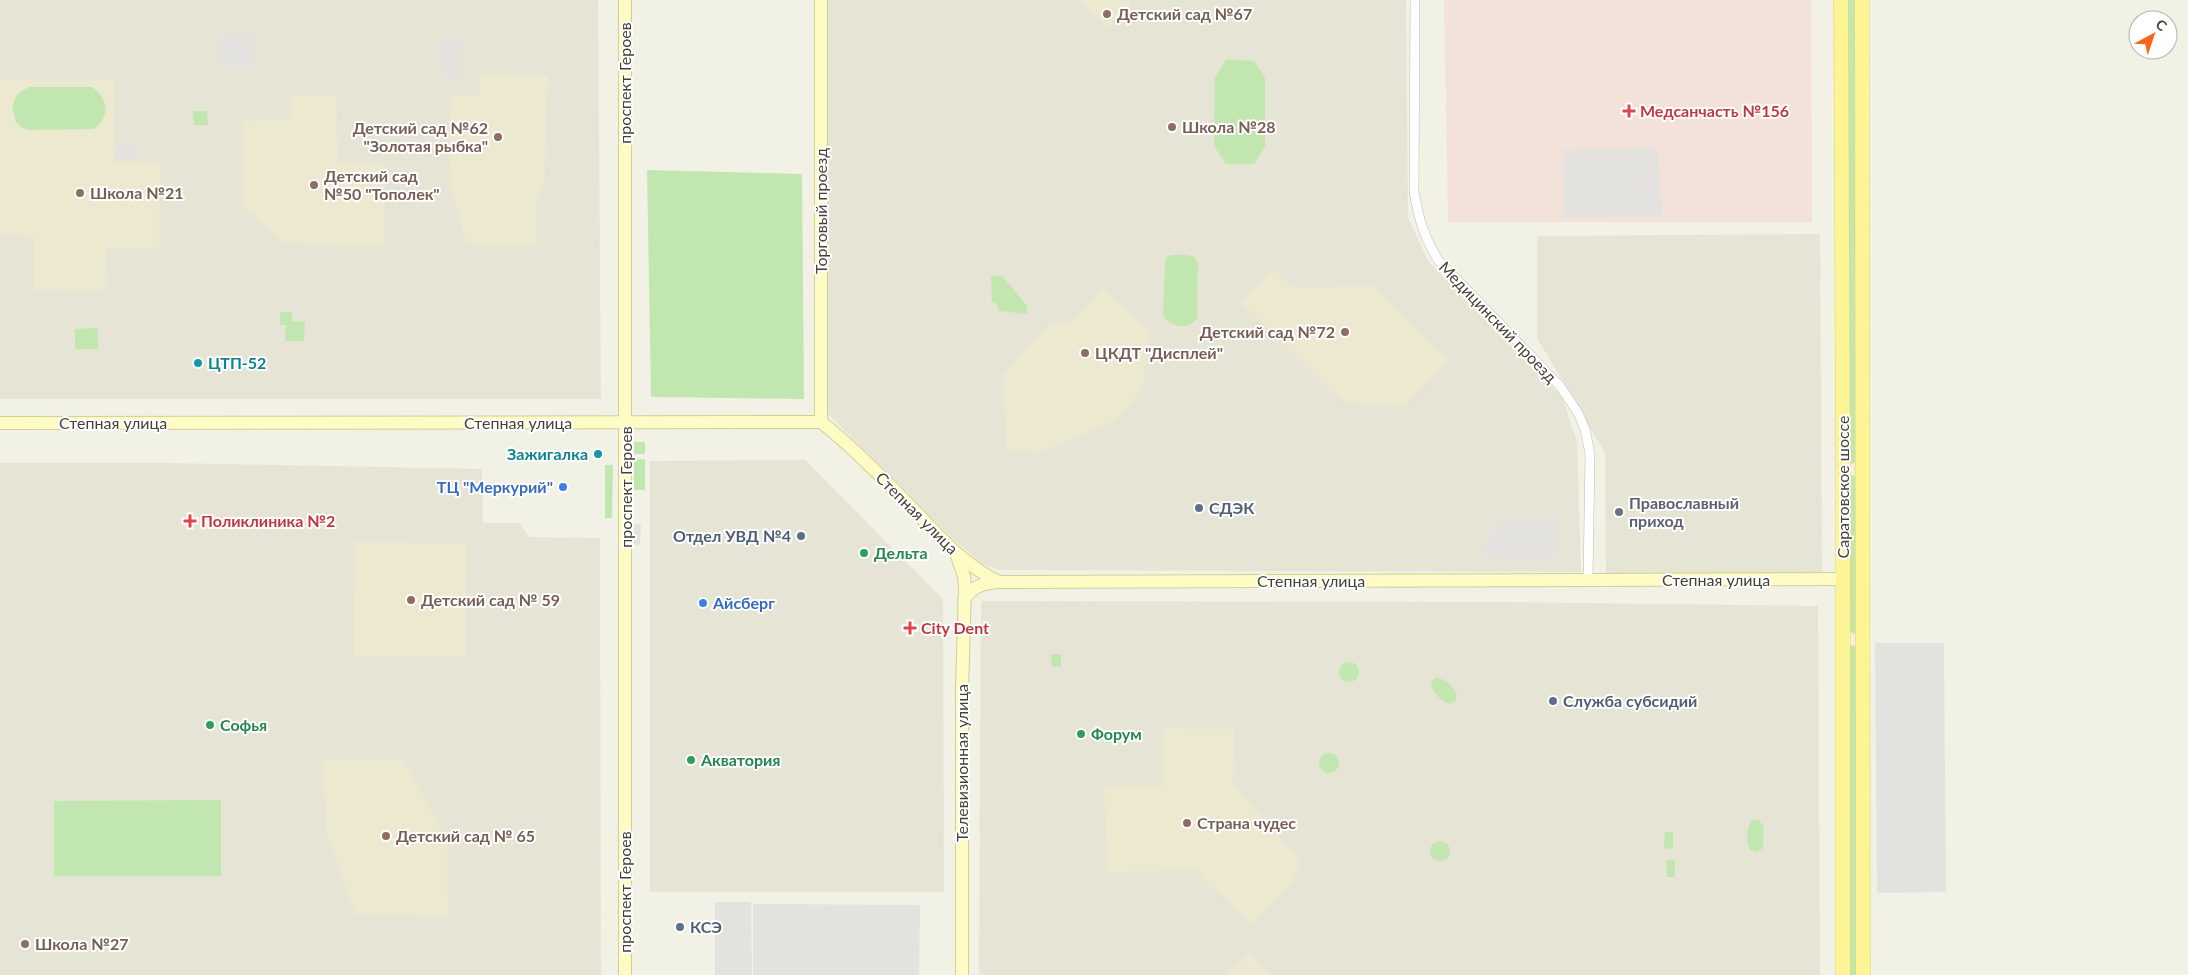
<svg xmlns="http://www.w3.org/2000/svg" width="2188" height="975" font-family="Lato,sans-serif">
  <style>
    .residential { fill: #e6e4d4 }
    .education { fill: #ece9d0 }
    .medical { fill: #f3e2d9 }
    .green { fill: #c2e6af }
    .parking { fill: #e3e2de }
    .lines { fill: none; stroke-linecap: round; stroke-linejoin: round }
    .street-casing { stroke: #bebba8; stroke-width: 10 }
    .secondary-casing { stroke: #d2ce96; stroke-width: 14 }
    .primary-casing { stroke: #e1d565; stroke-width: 15 }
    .street { stroke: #fff; stroke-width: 9 }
    .secondary { stroke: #fefbc5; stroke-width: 12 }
    .primary { stroke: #fcf495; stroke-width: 14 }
    .education-dot { fill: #8d6e63; stroke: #fff; stroke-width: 2 }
    .health-dot { fill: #e0444e; stroke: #fff; stroke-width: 2 }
    .culture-dot { fill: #0f9aa8; stroke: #fff; stroke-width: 2 }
    .shop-dot { fill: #3f7fe0; stroke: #fff; stroke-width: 2 }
    .service-dot { fill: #5c6f8a; stroke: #fff; stroke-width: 2 }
    .worship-dot { fill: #6b7280; stroke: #fff; stroke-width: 2 }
    .leisure-dot { fill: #2e9e5b; stroke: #fff; stroke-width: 2 }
    .labels { text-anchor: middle; stroke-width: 4; stroke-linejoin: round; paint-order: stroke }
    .education-label { font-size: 16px; font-weight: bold; fill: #785e54; stroke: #fff; text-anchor: start }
    .street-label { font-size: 16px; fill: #454235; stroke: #fff }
    .health-label { font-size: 16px; font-weight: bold; fill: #be3a42; stroke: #fff; text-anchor: start }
    .culture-label { font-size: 16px; font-weight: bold; fill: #0d838f; stroke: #fff; text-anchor: start }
    .shop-label { font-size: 16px; font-weight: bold; fill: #366cbe; stroke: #fff; text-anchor: end }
    .worship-label { font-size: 16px; font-weight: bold; fill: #5b616d; stroke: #fff; text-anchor: start }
    .service-label { font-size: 16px; font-weight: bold; fill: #4e5e75; stroke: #fff; text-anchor: start }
    .leisure-label { font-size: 16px; font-weight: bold; fill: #27864d; stroke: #fff; text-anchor: start }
  </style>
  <rect width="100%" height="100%" fill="#f2f1e6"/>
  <path class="residential" d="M0,0H598L601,399H0Z
    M823,0H1406L1408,217L1428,261L1562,397L1577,442L1581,572L999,570L981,563L949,535L826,412Z
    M1820,234L1822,578L1606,576L1605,453L1537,338V236Z
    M805,460L943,599L944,892H650V461Z
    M0,463H171L482,469L483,523H519L529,537L600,538L601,975H0Z
    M981,601L1506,602L1818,606L1820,975H979Z"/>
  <path class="education" d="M1079,0H1133L1107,28Z
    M480,75L548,76L544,185L537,200V246L467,244L449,184L451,95L479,96Z
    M0,79L115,80L114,162L160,163L159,249L106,248L105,291L34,290V236L0,235Z
    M336,95L338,163L385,164L384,246L285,243L244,208L243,121L291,119L292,96Z
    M1273,269L1293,288L1372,286L1449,361L1406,405L1344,403L1241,302Z
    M1103,289L1149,331L1143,389L1115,421L1040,452L1006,451L1003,375L1050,323L1070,324Z
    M355,542L467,544L466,657L354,656Z
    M1163,728L1234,729L1233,785L1300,860L1293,882L1251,924L1201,877V870L1108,872L1104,787L1163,786Z
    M323,759L404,760L447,841L448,916L356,915L326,831Z
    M1249,953L1270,975H1228Z"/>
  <path class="medical" d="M1444,0H1811L1812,222H1448Z"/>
  <path class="green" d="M1846,0H1857L1856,462L1852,464L1848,462Z
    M1226,60L1254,61L1265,78V147L1254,164H1226L1214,146L1215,77Z
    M29,87H92C108,98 111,117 94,129L28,130L21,127L16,122L12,107L17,94Z
    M193,111H207L208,125H194Z
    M647,170L802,174L804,399L651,397Z
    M1172,255C1181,255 1194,252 1198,263L1197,318C1190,331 1169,327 1163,315L1165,263L1167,257Z
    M991,276H1002L1028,307L1026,314L999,311L997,304L992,302Z
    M280,312H292V321L305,322L304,341H285L286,325H280Z
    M98,328V349H75V329Z
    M634,442H645V454H634Z
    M645,459V490H634V460Z
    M605,465H613L612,518H605Z
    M1852,475L1856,477L1857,632L1854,634L1848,630L1849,476Z
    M1853,645L1856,647L1859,975H1848L1849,646Z
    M1051,654H1061V667H1052Z
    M1339 672a10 10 0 1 1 20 0a10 10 0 1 1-20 0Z
    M1435,678C1444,677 1455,688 1457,696L1455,701L1450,704C1442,702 1431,691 1431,682Z
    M1319 763a10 10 0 1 1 20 0a10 10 0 1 1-20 0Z
    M221,800V876H54V801Z
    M1753,820H1759L1764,827L1763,848L1756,852L1750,850C1746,842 1746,826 1753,820Z
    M1665,832H1673V849L1664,848Z
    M1430 851a10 10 0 1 1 20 0a10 10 0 1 1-20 0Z
    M1666,860H1675V877H1667Z"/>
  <path class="parking" d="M221,34H253V67H220Z
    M438,38H461L460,79H448L439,61Z
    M117,142H137V160L117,159Z
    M1658,148L1662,215L1564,218L1563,150Z
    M1506,517L1556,519L1555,559L1491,558L1482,546Z
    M634,524H641L640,545L634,544Z
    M1875,643H1944L1946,892L1877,893Z
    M715,902H751L752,975H715Z
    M753,904L920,905L919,975H753Z"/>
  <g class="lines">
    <defs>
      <path id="street" d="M1415,0L1414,192C1419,219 1424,237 1438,260L1560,386L1578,413L1585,429L1590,454L1588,581"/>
      <path id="secondary" d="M625,0V975
        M821,422V0
        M0,423L821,422C855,449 885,481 915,511C941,538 965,566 999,582L1843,579
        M956,553L964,576L965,588L962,689V975
        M964,600C971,586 985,583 999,582"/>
      <path id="primary" d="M1841,0L1843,469V975
        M1862,0L1863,975"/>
    </defs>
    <use href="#street" class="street-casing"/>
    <use href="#secondary" class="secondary-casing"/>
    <use href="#primary" class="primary-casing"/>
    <use href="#street" class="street"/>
    <use href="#secondary" class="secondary"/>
    <use href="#primary" class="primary"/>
  </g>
  <g class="education-dot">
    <circle cx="1107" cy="14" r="5"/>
    <circle cx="1172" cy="127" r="5"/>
    <circle cx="498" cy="137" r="5"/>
    <circle cx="314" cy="185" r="5"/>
    <circle cx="80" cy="193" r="5"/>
    <circle cx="1345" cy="332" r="5"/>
    <circle cx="1085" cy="353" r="5"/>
    <circle cx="411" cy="600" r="5"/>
    <circle cx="1187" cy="823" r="5"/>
    <circle cx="386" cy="836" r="5"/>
    <circle cx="25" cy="944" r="5"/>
  </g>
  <g class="health-dot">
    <path d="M1626.5 103.5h5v5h5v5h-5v5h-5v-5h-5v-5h5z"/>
    <path d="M187.5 513.5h5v5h5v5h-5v5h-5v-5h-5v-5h5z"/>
    <path d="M907.5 620.5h5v5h5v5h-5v5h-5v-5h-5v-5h5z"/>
  </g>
  <g class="culture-dot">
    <circle cx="198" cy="363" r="5"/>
    <circle cx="598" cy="454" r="5"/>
  </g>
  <g class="shop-dot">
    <circle cx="563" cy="487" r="5"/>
    <circle cx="703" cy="603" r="5"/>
  </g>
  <g class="service-dot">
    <circle cx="1199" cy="508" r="5"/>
    <circle cx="801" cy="536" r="5"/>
    <circle cx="1553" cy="701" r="5"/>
    <circle cx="680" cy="927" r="5"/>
  </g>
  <circle class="worship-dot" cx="1619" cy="512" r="5"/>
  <g class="leisure-dot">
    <circle cx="864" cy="553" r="5"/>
    <circle cx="210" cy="725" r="5"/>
    <circle cx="1081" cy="734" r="5"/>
    <circle cx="691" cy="760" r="5"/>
  </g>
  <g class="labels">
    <g class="education-label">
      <text x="1117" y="20">Детский сад №67</text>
      <text x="1182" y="133">Школа №28</text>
      <text x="488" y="134" text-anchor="end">Детский сад №62<tspan x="488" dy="18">"Золотая рыбка"</tspan></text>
      <text x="324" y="182">Детский сад<tspan x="324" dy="18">№50 "Тополек"</tspan></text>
      <text x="90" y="199">Школа №21</text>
      <text x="1335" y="338" text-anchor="end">Детский сад №72</text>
      <text x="1095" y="359">ЦКДТ "Дисплей"</text>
      <text x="421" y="606">Детский сад № 59</text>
      <text x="1197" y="829">Страна чудес</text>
      <text x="396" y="842">Детский сад № 65</text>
      <text x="35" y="950">Школа №27</text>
    </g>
    <g class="street-label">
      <text transform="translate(625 83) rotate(-90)" y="6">проспект Героев</text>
      <text transform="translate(821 211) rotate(-90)" y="6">Торговый проезд</text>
      <text transform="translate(1498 322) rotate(46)" y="6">Медицинский проезд</text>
      <text x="113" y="429">Степная улица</text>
      <text x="518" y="429">Степная улица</text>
      <text transform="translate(626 487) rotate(-90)" y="6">проспект Героев</text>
      <text transform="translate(1843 487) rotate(-90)" y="6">Саратовское шоссе</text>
      <text transform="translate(917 513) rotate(45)" y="6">Степная улица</text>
      <text x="1716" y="586">Степная улица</text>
      <text x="1311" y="587">Степная улица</text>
      <text transform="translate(962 763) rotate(-90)" y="6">Телевизионная улица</text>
      <text transform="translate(625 892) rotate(-90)" y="6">проспект Героев</text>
    </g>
    <g class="health-label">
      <text x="1640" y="117">Медсанчасть №156</text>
      <text x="201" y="527">Поликлиника №2</text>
      <text x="921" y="634">City Dent</text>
    </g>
    <g class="culture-label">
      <text x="208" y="369">ЦТП-52</text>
      <text x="588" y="460" text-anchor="end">Зажигалка</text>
    </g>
    <g class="shop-label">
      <text x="553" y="493">ТЦ "Меркурий"</text>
      <text x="713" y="609" text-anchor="start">Айсберг</text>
    </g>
    <g class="worship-label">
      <text x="1629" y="509">Православный<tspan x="1629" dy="18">приход</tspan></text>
    </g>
    <g class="service-label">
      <text x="1209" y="514">СДЭК</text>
      <text x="791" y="542" text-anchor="end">Отдел УВД №4</text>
      <text x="1563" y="707">Служба субсидий</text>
      <text x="690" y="933">КСЭ</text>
    </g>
    <g class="leisure-label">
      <text x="874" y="559">Дельта</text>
      <text x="220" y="731">Софья</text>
      <text x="1091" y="740">Форум</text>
      <text x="701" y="766">Акватория</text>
    </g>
  </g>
  <g transform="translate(2153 35) rotate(40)"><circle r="24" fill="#ffffff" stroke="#b5b3ae"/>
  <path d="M0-4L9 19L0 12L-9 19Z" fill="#f66619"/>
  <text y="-8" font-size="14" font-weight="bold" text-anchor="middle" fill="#454235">С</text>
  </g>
</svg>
